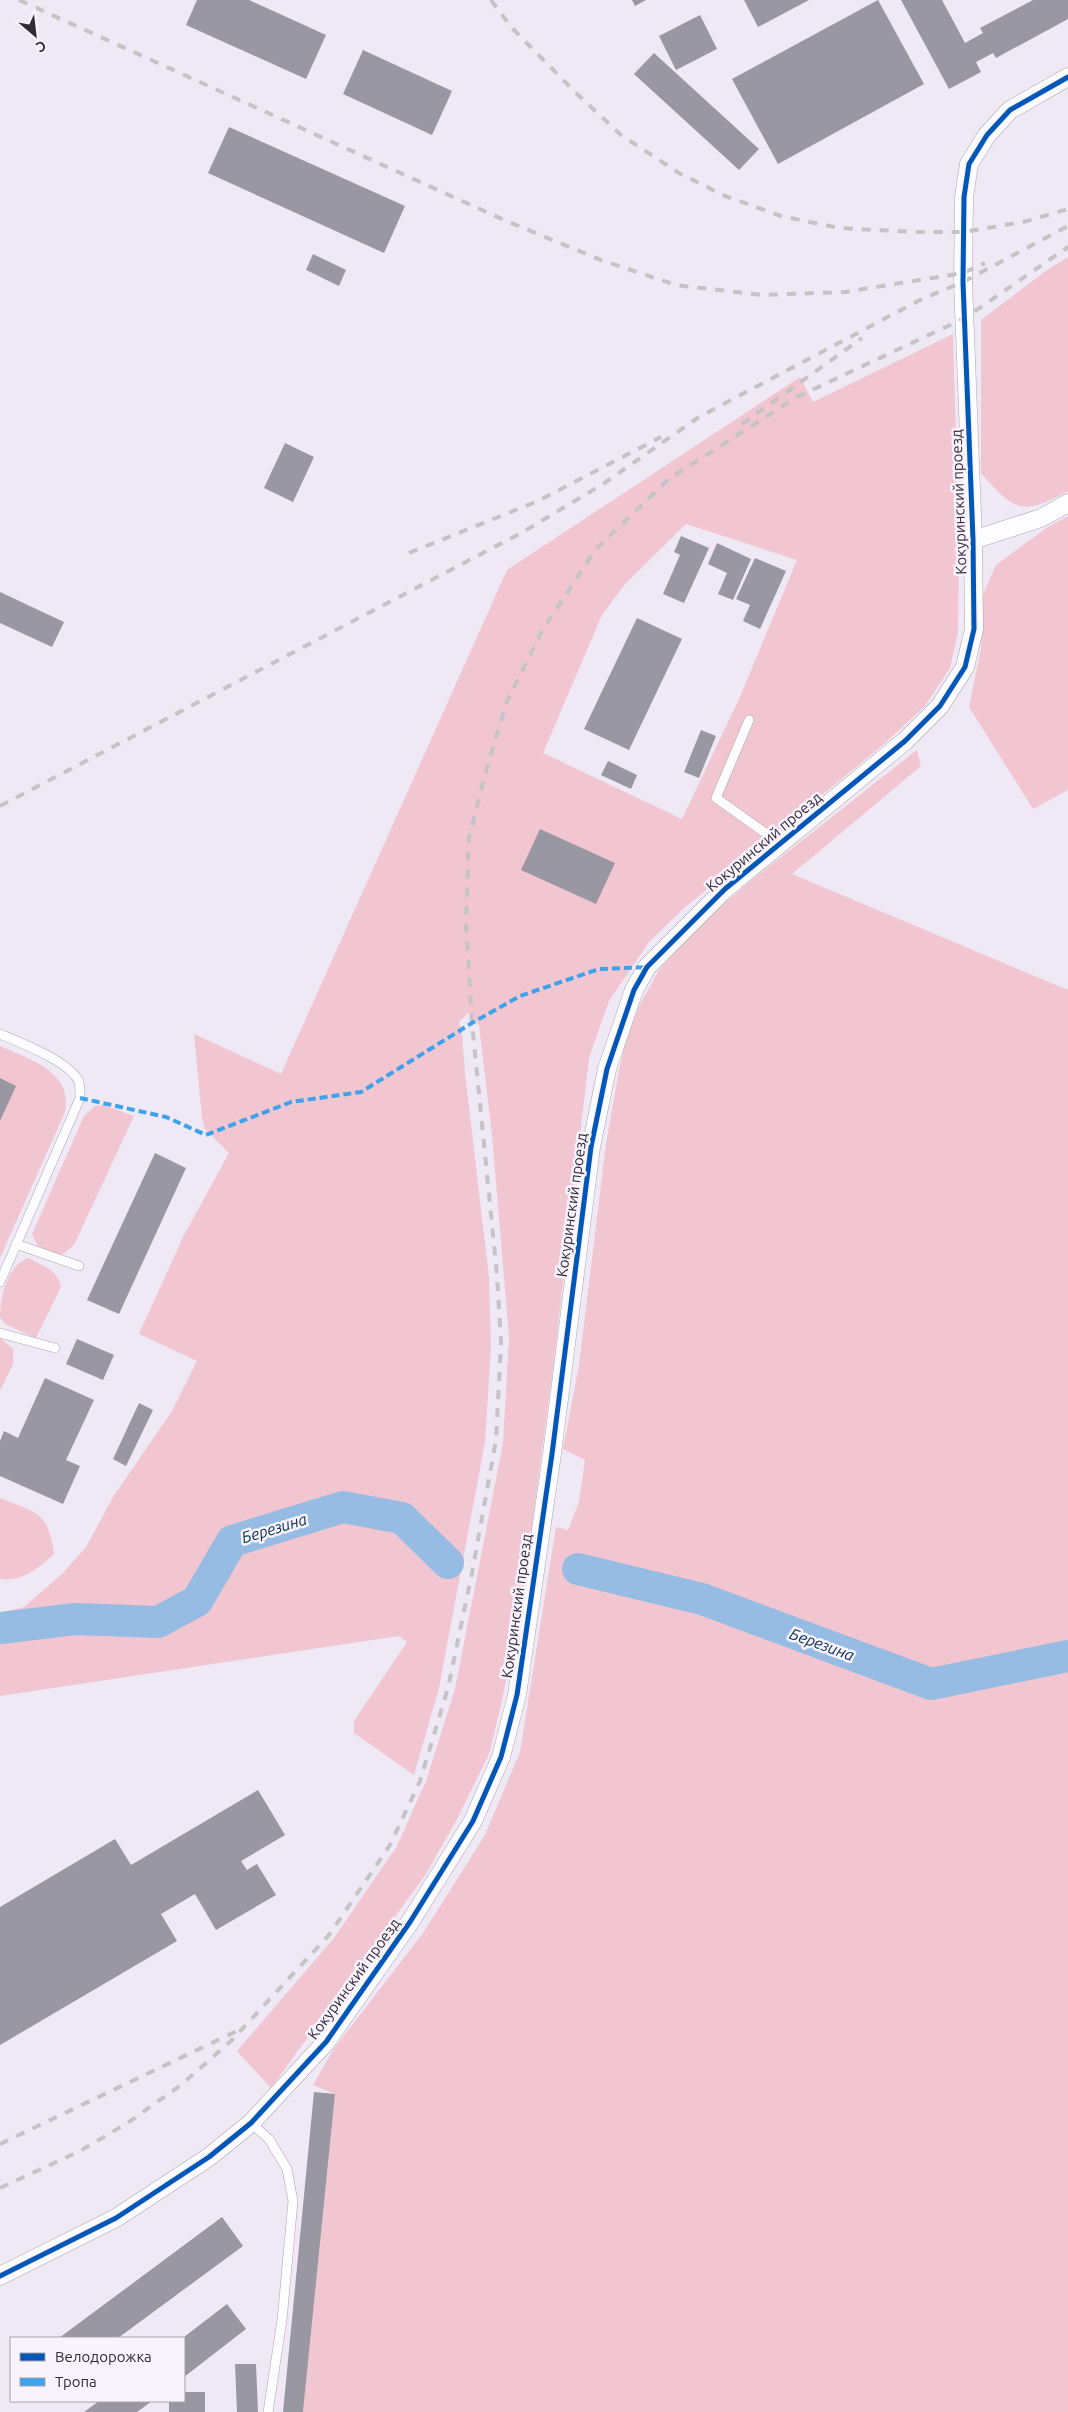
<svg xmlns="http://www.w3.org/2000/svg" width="1068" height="2412" font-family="Ubuntu,sans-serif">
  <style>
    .green { fill: #f1c6d0; fill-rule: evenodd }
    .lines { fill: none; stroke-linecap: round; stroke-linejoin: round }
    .river { stroke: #96bce3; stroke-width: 32 }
    .building { fill: #9997a1 }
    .service-casing { stroke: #aca7b1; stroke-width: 10 }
    .minor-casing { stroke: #aca7b1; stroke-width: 19 }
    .service { stroke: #fdfcfe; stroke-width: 9 }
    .minor { stroke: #fdfcfe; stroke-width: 18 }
    .rail { stroke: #c4c3c5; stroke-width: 4; stroke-dasharray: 9 9; stroke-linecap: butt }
    .quiet { stroke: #3ea3eb; stroke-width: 4; stroke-dasharray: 8 4; stroke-linecap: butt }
    .cycleway-casing { stroke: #f8f3fd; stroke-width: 8 }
    .cycleway { stroke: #0057b8; stroke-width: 5 }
    .labels { text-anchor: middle; stroke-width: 5; stroke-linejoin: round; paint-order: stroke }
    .street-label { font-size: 15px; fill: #302b34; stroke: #f8f3fd }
    .water-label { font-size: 16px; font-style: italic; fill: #033051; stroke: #f8f3fd }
  </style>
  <rect width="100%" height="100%" fill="#efe8f5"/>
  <path class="green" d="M1068,257V491C1022,516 1015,512 981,473V320L1047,270Z
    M953,334L959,543L958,632L950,668L925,706L884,744L683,909L649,942L609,1001L589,1058L553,1368L521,1607L501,1705L489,1754L457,1819L426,1874L271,2088L237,2051L334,1938L397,1846L426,1781L455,1689L503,1443L509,1338L492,1135L479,1025L468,1013L459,1022L462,1033L465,1073L489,1277L491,1346L485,1442L439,1688L414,1775L354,1733V1721L407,1642L399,1636L0,1696V1613L24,1607L63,1573L86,1547L113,1497L172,1411L197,1361L139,1334L183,1237L229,1153L205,1129L202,1118L194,1034L281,1074L507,570L800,377L813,402ZM686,524L797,560L740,697L682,819L543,753L602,615L625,584Z
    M1068,516V790L1033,809L969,707L981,648L983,594L996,565L1046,528Z
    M917,750L921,766L792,874L1068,990V2412H303L335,2094L313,2085L333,2050L423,1933L485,1835L520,1752L556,1527L568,1530L579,1502L585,1460L563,1449L579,1365L606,1144L618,1076L624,1047L639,1006L659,970L699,925L748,883Z
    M0,1046C30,1060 73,1071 65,1112L0,1258Z
    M104,1105L134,1116L74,1245L60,1256L38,1246L32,1234L84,1116L95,1106Z
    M28,1258C43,1266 57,1269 61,1287L36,1338L5,1324L0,1317C0,1297 7,1266 28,1258Z
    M0,1338L13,1349V1364L0,1391Z
    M0,1498C37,1513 48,1511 54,1554C39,1568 22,1582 0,1579Z"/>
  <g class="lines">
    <path class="river" d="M578,1569L702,1599L931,1684L1068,1656
      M0,1628L75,1619L158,1622L197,1601L232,1541L343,1507L402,1518L448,1563"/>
  </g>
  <path class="building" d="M197,0H249L326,35L306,79L186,25Z
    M632,0H646L635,6Z
    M744,0H809L758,27Z
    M878,0L924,84L778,164L732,79Z
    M901,0H942L965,43L983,33L980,28L1033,0H1068V19L996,58L993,53L976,62L981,72L949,89Z
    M700,15L717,49L676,70L659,36Z
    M363,50L452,91L432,135L343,94Z
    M654,53L759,149L739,170L634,74Z
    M229,127L405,206L384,253L208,173Z
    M313,254L346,270L339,286L306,270Z
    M285,443L314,457L293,502L264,488Z
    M681,536L709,548L684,603L663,594L680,555L674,552Z
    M717,543L751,559L733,600L718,594L727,573L708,564Z
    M755,558L786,571L760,629L743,621L750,605L736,599Z
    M0,592L64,622L52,647L0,623Z
    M637,618L682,639L629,750L584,729Z
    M701,730L716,736L699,778L684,772Z
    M608,761L637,775L631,789L601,775Z
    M540,829L615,863L596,904L521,870Z
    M0,1078L16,1086L0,1121Z
    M155,1153L186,1168L119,1314L87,1300Z
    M77,1339L114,1355L103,1380L66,1364Z
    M45,1378L94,1400L66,1460L80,1466L63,1504L0,1476V1441L4,1431L18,1438Z
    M139,1403L153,1410L126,1466L113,1459Z
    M258,1790L285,1835L241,1861L247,1870L257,1864L276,1895L216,1930L195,1894L161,1914L177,1941L0,2045V1907L115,1839L131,1865Z
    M314,2092L335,2094L303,2412H283Z
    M222,2217L243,2246L118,2338H59Z
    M227,2304L246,2329L184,2377V2337Z
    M235,2364H256L258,2412H237Z
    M184,2392H205V2412H169V2401H184Z
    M99,2401H152L137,2412H84Z"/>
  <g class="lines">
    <defs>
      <path id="service" d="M749,720L716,798L764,832L776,846
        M0,1034C19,1042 71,1062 79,1082C80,1086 80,1093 80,1098L0,1282
        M16,1244L79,1266
        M0,1333L55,1348
        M251,2123L269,2139L287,2169L293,2201L282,2320L268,2412"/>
      <path id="minor" d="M973,540L1041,518L1068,503
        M0,2276L116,2218L209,2157L251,2123L326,2042L410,1922L473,1821L501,1757L517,1695L552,1454L591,1147L607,1069L634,990L647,967L725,889L905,741L940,706L965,667L974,629L973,540L963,282L964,197L969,164L987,135L1010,110L1068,77"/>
    </defs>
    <use href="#service" class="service-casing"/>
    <use href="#minor" class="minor-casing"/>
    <use href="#service" class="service"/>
    <use href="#minor" class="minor"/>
    <path class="rail" d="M19,0L504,220L601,260L676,285L762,295L845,292L963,273L985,263
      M491,0L512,28L575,92L621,135L679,173L725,196L781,216L839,228L915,232H964L1023,222L1068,209
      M742,424L862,338
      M409,553L538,501L661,437
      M0,806L523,532L603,484L699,417L920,300L963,282L1068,226
      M0,2144L239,2030
      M0,2188L80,2151L126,2124L181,2085L232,2040L329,1935L390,1845L420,1781L448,1688L472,1573L496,1440L501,1343L497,1275L472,1023L466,923L469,838L486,771L507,701L542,631L595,550L670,478L797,397L965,318L1068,247"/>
    <path class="quiet" d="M80,1098L166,1117L206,1135L291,1102L361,1092L472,1023L520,996L599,969L647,967"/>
    <defs>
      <path id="cycleway" d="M0,2276L116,2218L209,2157L251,2123L326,2042L410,1922L473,1821L501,1757L517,1695L552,1454L591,1147L607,1069L634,990L647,967L725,889L905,741L940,706L965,667L974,629L973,540L963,282L964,197L969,164L987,135L1010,110L1068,77"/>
    </defs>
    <use href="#cycleway" class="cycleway-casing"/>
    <use href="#cycleway" class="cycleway"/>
  </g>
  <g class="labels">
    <g class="street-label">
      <text transform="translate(959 502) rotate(-92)" y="5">Кокуринский проезд</text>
      <text transform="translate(764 842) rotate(-40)" y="5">Кокуринский проезд</text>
      <text transform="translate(572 1205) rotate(-82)" y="5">Кокуринский проезд</text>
      <text transform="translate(517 1606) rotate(-82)" y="5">Кокуринский проезд</text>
      <text transform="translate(354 1979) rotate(-54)" y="5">Кокуринский проезд</text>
    </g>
    <g class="water-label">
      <text transform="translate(274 1528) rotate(-17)" y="6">Березина</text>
      <text transform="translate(822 1644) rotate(20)" y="6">Березина</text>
    </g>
  </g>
  <rect x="10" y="2337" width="175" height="65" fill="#f8f3fd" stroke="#a8a3ad"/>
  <rect x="20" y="2353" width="25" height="8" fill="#0057b8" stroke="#a8a3ad"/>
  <text x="55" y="2362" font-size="15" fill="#302b34">Велодорожка</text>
  <rect x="20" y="2378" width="25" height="8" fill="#3ea3eb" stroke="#a8a3ad"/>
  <text x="55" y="2387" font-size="15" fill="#302b34">Тропа</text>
  <g transform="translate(35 35) rotate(152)" stroke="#f8f3fd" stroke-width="4" paint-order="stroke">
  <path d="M0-4L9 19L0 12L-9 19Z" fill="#302b34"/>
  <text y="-8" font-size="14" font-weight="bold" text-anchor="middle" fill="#302b34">С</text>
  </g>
</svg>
